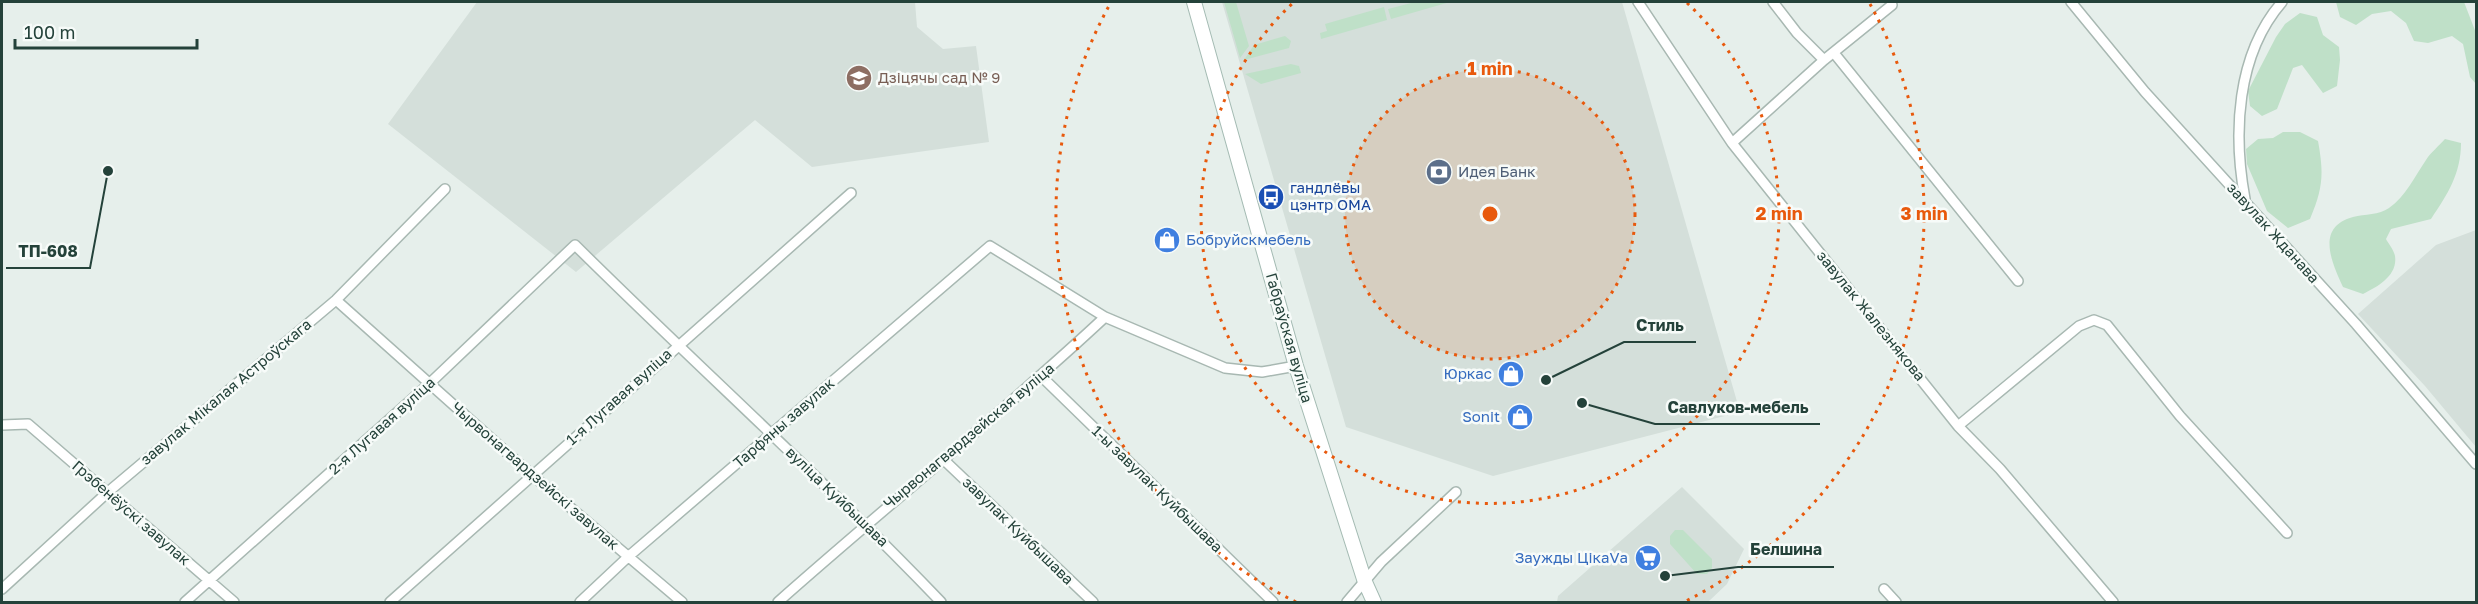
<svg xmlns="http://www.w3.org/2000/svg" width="2478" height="604" font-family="'Golos Text',sans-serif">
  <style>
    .built { fill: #d4dfda }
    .green { fill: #bfe0c8 }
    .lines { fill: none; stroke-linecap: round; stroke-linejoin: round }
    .street-casing { stroke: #a8b8b2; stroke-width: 12 }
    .secondary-casing { stroke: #a4bbb3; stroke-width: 16 }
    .street { stroke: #fff; stroke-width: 9 }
    .secondary { stroke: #fff; stroke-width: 14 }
    .ring { fill: none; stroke: #e8590c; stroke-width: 3; stroke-dasharray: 3 6 }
    .labels { text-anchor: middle; stroke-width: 5; stroke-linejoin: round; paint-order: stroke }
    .education-label { font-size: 15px; fill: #785e54; stroke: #f7fbf9; text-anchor: start }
    .service-label { font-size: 15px; fill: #4e5e75; stroke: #f7fbf9; text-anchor: start }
    .transit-label { font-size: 15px; fill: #164399; stroke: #f7fbf9; text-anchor: start }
    .street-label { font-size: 15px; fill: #24423a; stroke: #f7fbf9 }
    .shop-label { font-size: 15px; fill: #366cbe; stroke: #f7fbf9; text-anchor: end }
    .centre { fill: #e8590c; stroke: #f7fbf9; stroke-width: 3 }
    .ring-label { font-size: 18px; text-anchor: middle; font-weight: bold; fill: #e8590c; stroke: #f7fbf9; stroke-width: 5; stroke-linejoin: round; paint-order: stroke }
    .leader { fill: none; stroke: #24423a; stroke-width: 2 }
    .callout-dot { fill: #24423a; stroke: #f7fbf9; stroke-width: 2 }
    .callout-label { font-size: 16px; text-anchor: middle; font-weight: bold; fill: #24423a; stroke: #f7fbf9; stroke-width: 5; stroke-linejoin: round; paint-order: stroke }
  </style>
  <rect width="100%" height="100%" fill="#e6efeb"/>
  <path class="built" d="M477,2H915L917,27L943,49L976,46L989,142L812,167L755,120L576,272L388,124Z
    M1222,2H1622L1740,412L1493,476L1346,427Z
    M2476,230V447L2425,386L2358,314L2436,245Z
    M1682,487L1744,549L1727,584L1708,602H1557L1558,596Z"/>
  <path class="green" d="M1224,2H1236L1249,46L1240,58Z
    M1415,2H1450L1391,19L1388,9Z
    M2336,2H2464L2476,33V84L2470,77L2463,44L2452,36L2428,43L2414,41L2406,23L2391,11L2372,14L2356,25L2340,17Z
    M1384,7L1387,20L1321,39L1320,33L1327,31L1325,24Z
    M2300,13L2317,17L2323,35L2339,47L2340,60L2337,86L2323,93L2302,65L2293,68L2277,109L2262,116L2250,106L2248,91L2276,37L2285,24Z
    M1285,36L1291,41L1289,48L1244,60L1254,45Z
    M1291,64L1299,66L1301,73L1261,84L1245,74Z
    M2283,132H2300L2318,141C2324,174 2323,188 2310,219L2288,228L2267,211L2247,164L2246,149L2258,139L2273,138Z
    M2445,139L2461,143C2461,173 2448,194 2431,219L2391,229L2386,239C2388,243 2394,250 2395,256C2398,276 2377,287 2363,294L2343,287C2332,263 2315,227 2353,217C2365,214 2379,215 2389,208C2406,196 2415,176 2426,160C2431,152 2439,146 2445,139Z
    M1675,530H1683L1712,559V568L1707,574H1697L1670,544V536Z"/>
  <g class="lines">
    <defs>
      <path id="street" d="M1638,2L1732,143L1958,426L2000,469L2113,602
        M1773,2L1797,33L1824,60
        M2071,2L2145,92L2356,324L2476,464
        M1834,53L2018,281
        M1732,143L1824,60L1892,5
        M2245,199C2233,134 2236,55 2282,2
        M336,300L532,475L682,602
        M1041,376L1273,602
        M2,425L28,424L234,602
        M1958,426L2079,326L2094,320L2107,325L2180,416L2287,533
        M944,460L1093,602
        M2,589L108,492L336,300L445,189
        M1884,589L1896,602
        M185,602L429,384L575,245C696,365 823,479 941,602
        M390,602L851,193
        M580,602L629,556L990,246L1105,317L1225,368L1262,372L1296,366
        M778,602C886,506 999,416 1105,317
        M1347,602L1381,562L1456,492"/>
      <path id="secondary" d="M1194,2L1296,366L1365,582L1374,602"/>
    </defs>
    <use href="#street" class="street-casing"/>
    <use href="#secondary" class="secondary-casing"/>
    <use href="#street" class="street"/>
    <use href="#secondary" class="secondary"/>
  </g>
  <circle cx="1490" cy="214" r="145" fill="#e8590c" fill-opacity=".12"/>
  <g class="ring">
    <circle cx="1490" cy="214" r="145"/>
    <path d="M1687 3A289 289 0 1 1 1293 3"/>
    <path d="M1296 602A434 434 0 0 1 1110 4M1870 4A434 434 0 0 1 1684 602"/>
  </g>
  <defs>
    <symbol id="school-disc" viewBox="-11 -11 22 22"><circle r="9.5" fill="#8d6e63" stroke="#f7fbf9"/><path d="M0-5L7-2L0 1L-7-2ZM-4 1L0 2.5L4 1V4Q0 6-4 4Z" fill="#fff"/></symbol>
    <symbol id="bank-disc" viewBox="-11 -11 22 22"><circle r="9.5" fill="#5c6f8a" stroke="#f7fbf9"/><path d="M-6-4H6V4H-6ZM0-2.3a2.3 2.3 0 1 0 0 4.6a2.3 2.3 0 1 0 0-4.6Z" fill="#fff"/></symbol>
    <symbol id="bus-disc" viewBox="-11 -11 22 22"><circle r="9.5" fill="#1a4fb4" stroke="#f7fbf9"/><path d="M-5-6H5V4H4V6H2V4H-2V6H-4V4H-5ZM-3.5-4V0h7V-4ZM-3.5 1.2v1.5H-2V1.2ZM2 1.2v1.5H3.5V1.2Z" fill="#fff"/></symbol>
    <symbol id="shop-disc" viewBox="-11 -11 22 22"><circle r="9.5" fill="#3f7fe0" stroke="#f7fbf9"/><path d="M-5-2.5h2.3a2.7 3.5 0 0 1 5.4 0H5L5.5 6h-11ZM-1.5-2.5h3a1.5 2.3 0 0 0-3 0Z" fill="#fff"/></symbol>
    <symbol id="supermarket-disc" viewBox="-11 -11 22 22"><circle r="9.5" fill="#3f7fe0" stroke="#f7fbf9"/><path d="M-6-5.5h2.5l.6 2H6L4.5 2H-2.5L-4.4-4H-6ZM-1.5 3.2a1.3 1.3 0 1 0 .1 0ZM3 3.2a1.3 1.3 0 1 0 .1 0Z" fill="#fff"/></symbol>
  </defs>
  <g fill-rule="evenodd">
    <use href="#school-disc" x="844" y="63" width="30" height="30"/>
    <use href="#bank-disc" x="1424" y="157" width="30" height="30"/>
    <use href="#bus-disc" x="1256" y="182" width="30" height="30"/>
    <use href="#shop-disc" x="1152" y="225" width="30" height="30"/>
    <use href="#shop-disc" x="1496" y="359" width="30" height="30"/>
    <use href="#shop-disc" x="1505" y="402" width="30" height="30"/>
    <use href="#supermarket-disc" x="1633" y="543" width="30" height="30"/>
  </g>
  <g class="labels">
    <g class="education-label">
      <text x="878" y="83">Дзіцячы сад № 9</text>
    </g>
    <g class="service-label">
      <text x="1458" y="177">Идея Банк</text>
    </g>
    <g class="transit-label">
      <text x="1290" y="193">гандлёвы<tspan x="1290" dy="17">цэнтр ОМА</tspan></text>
    </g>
    <g class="street-label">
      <text transform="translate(2273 233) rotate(48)" y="5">завулак Жданава</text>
      <text transform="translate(1871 316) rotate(51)" y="5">завулак Жалезнякова</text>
      <text transform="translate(1289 338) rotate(74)" y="5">Габраўская вуліца</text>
      <text transform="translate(226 392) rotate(-40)" y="5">завулак Мікалая Астроўскага</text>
      <text transform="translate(619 397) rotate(-42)" y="5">1-я Лугавая вуліца</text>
      <text transform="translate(784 423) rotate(-41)" y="5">Тарфяны завулак</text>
      <text transform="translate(382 426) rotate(-42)" y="5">2-я Лугавая вуліца</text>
      <text transform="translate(969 436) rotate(-40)" y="5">Чырвонагвардзейская вуліца</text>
      <text transform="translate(535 476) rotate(41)" y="5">Чырвонагвардзейскі завулак</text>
      <text transform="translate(1157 489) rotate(44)" y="5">1-ы завулак Куйбышава</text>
      <text transform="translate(837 497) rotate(44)" y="5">вуліца Куйбышава</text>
      <text transform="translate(131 513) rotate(41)" y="5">Грэбенёўскі завулак</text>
      <text transform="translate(1018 531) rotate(44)" y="5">завулак Куйбышава</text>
    </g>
    <g class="shop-label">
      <text x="1186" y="245" text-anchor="start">Бобруйскмебель</text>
      <text x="1492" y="379">Юркас</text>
      <text x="1500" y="422">Sonit</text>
      <text x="1628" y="563">Заужды ЦікаVа</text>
    </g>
  </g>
  <circle cx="1490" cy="214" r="9" class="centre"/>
  <g class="ring-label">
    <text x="1490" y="75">1 min</text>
    <text x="1779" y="220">2 min</text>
    <text x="1924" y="220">3 min</text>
  </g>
  <path class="leader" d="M108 171L90 268H6M1546 380L1624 342H1696M1582 403L1655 424H1820M1665 576L1738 567H1834"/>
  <g class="callout-dot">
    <circle cx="108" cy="171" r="6"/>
    <circle cx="1546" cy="380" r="6"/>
    <circle cx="1582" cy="403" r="6"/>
    <circle cx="1665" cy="576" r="6"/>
  </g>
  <g class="callout-label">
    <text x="48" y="257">ТП-608</text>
    <text x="1660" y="331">Стиль</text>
    <text x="1738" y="413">Савлуков-мебель</text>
    <text x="1786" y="555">Белшина</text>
  </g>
  <rect width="2478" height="604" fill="none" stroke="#24423a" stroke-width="6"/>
  <path d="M15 39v9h182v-9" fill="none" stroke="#24423a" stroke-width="3"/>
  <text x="24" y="39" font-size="18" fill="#24423a" stroke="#f7fbf9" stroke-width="4.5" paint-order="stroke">100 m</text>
</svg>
